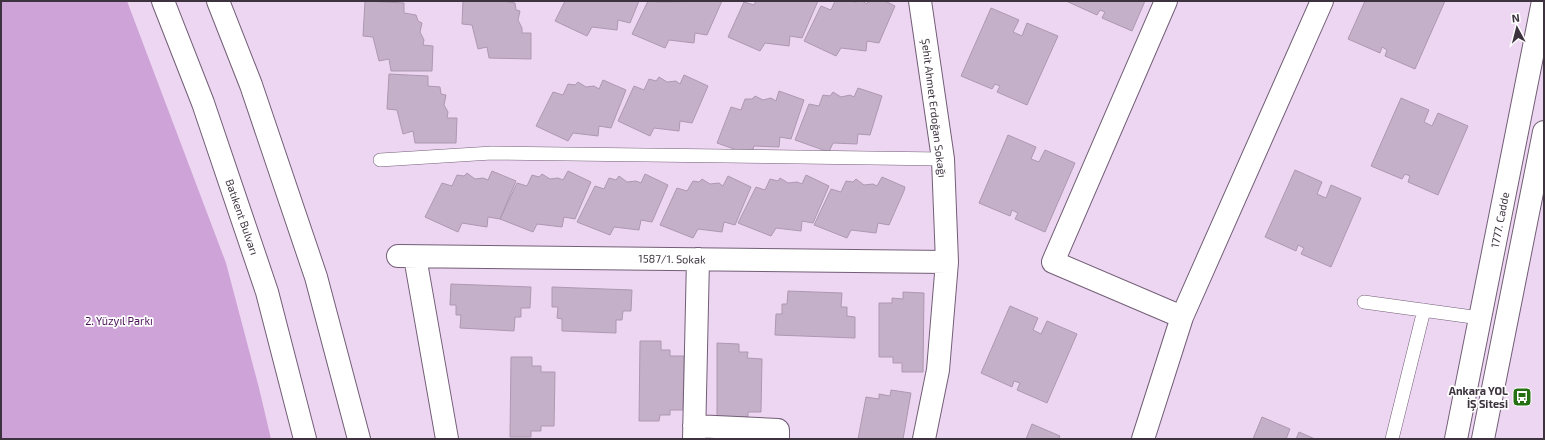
<svg xmlns="http://www.w3.org/2000/svg" width="1545" height="440" font-family="'Exo 2',sans-serif">
  <style>
    .green { fill: #cea3d7 }
    .building { fill: #c5b0c9; stroke: #ad98b1 }
    .lines { fill: none; stroke-linecap: round; stroke-linejoin: round }
    .lane-casing { stroke: #725e76; stroke-width: 14 }
    .street-casing { stroke: #725e76; stroke-width: 24 }
    .secondary-casing { stroke: #725e76; stroke-width: 24 }
    .primary-casing { stroke: #725e76; stroke-width: 24 }
    .lane { stroke: #fff; stroke-width: 13 }
    .street { stroke: #fff; stroke-width: 22 }
    .secondary { stroke: #fff; stroke-width: 22 }
    .primary { stroke: #fff; stroke-width: 22 }
    .labels { text-anchor: middle; stroke-width: 3.5; stroke-linejoin: round; paint-order: stroke }
    .street-label { font-size: 11px; fill: #3c333e; stroke: #fff }
    .park-label { font-size: 11px; fill: #4a1156; stroke: #fff }
    .poi-label { font-size: 11px; font-weight: bold; fill: #3c333e; stroke: #fff; text-anchor: end }
  </style>
  <rect width="100%" height="100%" fill="#edd6f1"/>
  <path class="green" d="M1,1H127L226,263L259,388L271,439H1Z"/>
  <path class="building" d="M365,1L404,3V13L416,15L418,21L422,23L420,32L424,40L423,45L433,46L432,71H391L389,59L379,61L373,37L363,36Z
    M463,1H503L515,3L516,10L520,11L518,20L522,28V33H531V59L489,58L487,47L478,49L472,25L462,24Z
    M565,1H639L630,23L618,20L617,30L592,27L587,36L555,21Z
    M648,1L659,2L722,1L707,35L695,33L694,43L669,40L665,48L632,34Z
    M756,1H818L802,38L790,36L789,46L765,43L760,51L728,37L744,2L754,5Z
    M835,1H852L854,2L862,1L867,4L868,1H885L895,6L879,43L867,41L866,51L841,48L836,56L804,41L821,6L831,10Z
    M1066,1H1145L1132,31L1102,18L1105,12L1100,10L1097,15Z
    M1365,1H1445L1415,69L1385,56L1387,50L1382,47L1380,53L1348,39Z
    M991,8L1019,20L1013,32L1022,36L1027,23L1058,36L1027,105L997,92L1000,86L995,84L992,89L961,76Z
    M389,74L428,76V86L440,87L441,94L446,95L444,105L448,112L447,118H457L456,143H415L413,131L403,134L397,110L387,109Z
    M684,75L708,86L692,123L680,121L679,131L654,128L650,136L618,121L634,86L644,90L649,79L656,81L659,77L667,82L676,81L680,84Z
    M603,80L626,90L611,128L599,126L598,136L573,133L568,141L536,126L553,92L563,95L568,84L575,85L578,82L586,87L594,86L599,89Z
    M858,88L882,96L870,135L858,134L857,144L833,143L829,152L795,140L809,104L819,106L823,95L830,96L833,92L841,97L850,95L854,97Z
    M779,91L804,100L791,139L780,137L779,147L754,146L751,155L717,143L731,107L741,110L745,99H752L755,96L763,100L771,98L776,101Z
    M1401,98L1429,110L1424,122L1432,126L1438,113L1468,126L1438,195L1408,182L1410,176L1405,174L1402,179L1371,166Z
    M1008,135L1036,147L1031,159L1039,162L1045,150L1075,163L1045,232L1015,219L1018,213L1012,210L1010,216L979,203Z
    M1295,170L1322,182L1317,194L1326,198L1331,185L1361,198L1331,267L1301,254L1304,248L1298,245L1296,251L1265,237Z
    M492,171L516,181L500,219L488,217L487,227L462,223L458,232L425,217L442,183L452,186L457,175L464,176L467,173L475,179L483,178L488,180Z
    M568,171L591,182L575,219L564,217L562,227L537,224L533,232L500,219L517,183L527,186L532,175L539,177L542,174L550,179L558,178L563,180Z
    M645,174L668,185L652,222L641,220L639,230L614,227L610,235L577,222L595,186L604,189L609,178L616,180L619,176L627,182L636,181L641,183Z
    M806,175L829,186L813,223L802,221L801,231L776,228L771,236L738,223L756,187L765,190L770,179L778,181L780,178L788,183L797,182L802,184Z
    M728,176L751,187L735,225L724,222L722,232L698,229L693,238L660,225L677,188L687,191L693,181L699,182L702,179L710,184L719,183L723,186Z
    M882,177L905,187L904,191L889,225L878,223L876,233L851,230L847,238L814,225L831,189L841,192L846,181L853,182L856,179L864,185L873,184L877,186Z
    M451,284L531,287L530,308H521V317H515L514,331L460,328L461,315H456V305H450Z
    M552,287L632,290L631,311H623L622,320H616V333L562,331V319L557,318L558,307H552Z
    M788,291L842,293L841,307H847V316L855,317V338L775,335L776,314H782V304H787Z
    M903,292L924,293L923,372H902V363H893V357H879V303H892V298L903,299Z
    M1010,306L1038,318L1033,330L1041,334L1047,321L1077,334L1047,403L1017,390L1020,383L1014,381L1012,387L981,373Z
    M640,341H661V350H670V356H684L683,410H670V415H660L659,421H639Z
    M717,343L739,344V352H748L747,358L762,359L761,412H748V417H737V423H717Z
    M511,357H532V366H541V372H555L554,426H541V431H531V437H510Z
    M891,390L911,393L903,439H858L866,397L879,399V394L890,396Z
    M1262,417L1290,429L1286,439H1253Z
    M1032,424L1060,436L1059,439H1026Z
    M1299,432L1315,439H1296Z"/>
  <g class="lines">
    <defs>
      <path id="lane" d="M380,160L492,153L943,159
        M1364,302L1480,318
        M1392,439L1424,310"/>
      <path id="street" d="M920,1L943,159L947,262L938,370L924,439
        M1166,1L1053,262L1182,317
        M398,256L947,262
        M415,257L447,439
        M694,426L778,430V439
        M694,439L698,259
        M1143,439L1182,317L1322,1"/>
      <path id="secondary" d="M1456,439L1543,1
        M1483,439L1544,132"/>
      <path id="primary" d="M163,1L203,103L267,292L305,439
        M218,1L251,85L316,277L359,439"/>
    </defs>
    <use href="#lane" class="lane-casing"/>
    <use href="#street" class="street-casing"/>
    <use href="#secondary" class="secondary-casing"/>
    <use href="#primary" class="primary-casing"/>
    <use href="#lane" class="lane"/>
    <use href="#street" class="street"/>
    <use href="#secondary" class="secondary"/>
    <use href="#primary" class="primary"/>
  </g>
  <defs>
    <symbol id="bus-square" viewBox="-11 -11 22 22"><rect x="-9" y="-9" width="18" height="18" rx="4" fill="#267014" stroke="#fff"/><path d="M-5-6H5V4H4V6H2V4H-2V6H-4V4H-5ZM-3.5-4V0h7V-4ZM-3.5 1.2v1.5H-2V1.2ZM2 1.2v1.5H3.5V1.2Z" fill="#fff"/></symbol>
  </defs>
  <g fill-rule="evenodd">
    <use href="#bus-square" x="1511" y="386" width="22" height="22"/>
  </g>
  <g class="labels">
    <g class="street-label">
      <text transform="translate(934 108) rotate(83)" y="4">Şehit Ahmet Erdoğan Sokağı</text>
      <text transform="translate(242 217) rotate(71)" y="4">Batıkent Bulvarı</text>
      <text transform="translate(1500 220) rotate(-79)" y="4">1777. Cadde</text>
      <text transform="translate(672 259) rotate(1)" y="4">1587/1. Sokak</text>
    </g>
    <g class="park-label">
      <text x="119" y="325">2. Yüzyıl Parkı</text>
    </g>
    <g class="poi-label">
      <text x="1508" y="395">Ankara YOL<tspan x="1508" dy="13">İŞ Sitesi</tspan></text>
    </g>
  </g>
  <rect width="1545" height="440" fill="none" stroke="#3c333e" stroke-width="4"/>
  <g transform="translate(1517 28) rotate(353)" stroke="#ffffff" stroke-width="3" paint-order="stroke">
  <path d="M0-3L7 15L0 10L-7 15Z" fill="#3c333e"/>
  <text y="-6" font-size="11" font-weight="bold" text-anchor="middle" fill="#3c333e">N</text>
  </g>
</svg>
